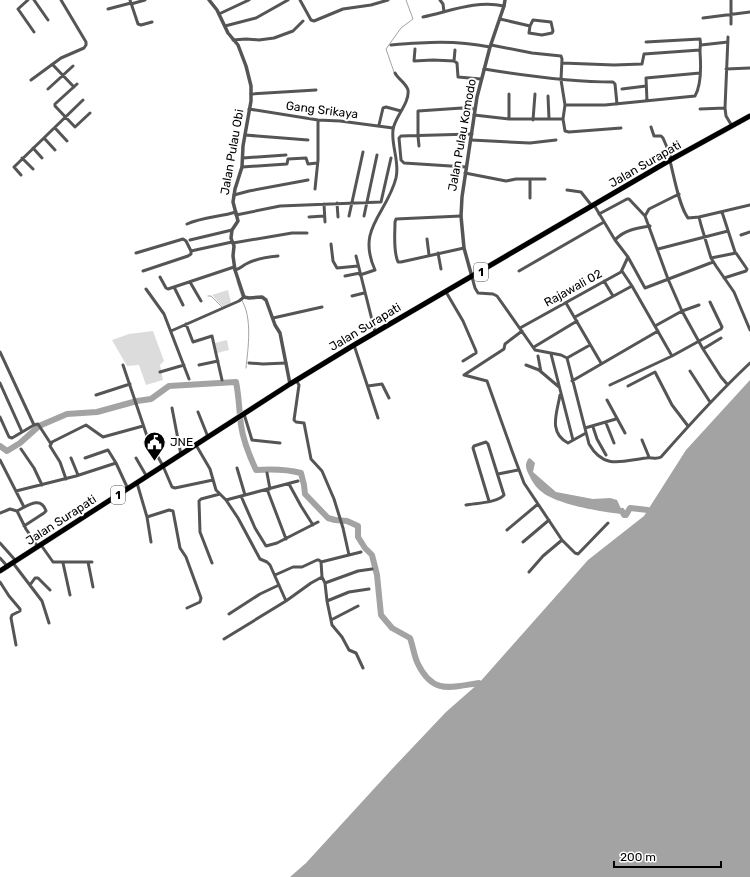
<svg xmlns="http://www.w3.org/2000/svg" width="750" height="877" font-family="Rubik,sans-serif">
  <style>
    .green { fill: #dcdcdc }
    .water { fill: #a3a3a3 }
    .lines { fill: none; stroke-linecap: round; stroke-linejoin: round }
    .stream { stroke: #a3a3a3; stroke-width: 1 }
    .river { stroke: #a3a3a3; stroke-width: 6 }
    .trunk-casing { stroke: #dbdbdb; stroke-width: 6 }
    .minor { stroke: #555; stroke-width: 3 }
    .tertiary { stroke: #555; stroke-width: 3.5 }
    .trunk { stroke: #000; stroke-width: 5 }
    .labels { text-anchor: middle; stroke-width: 4; stroke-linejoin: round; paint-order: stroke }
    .shield { fill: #fff; stroke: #4c4c4c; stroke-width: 1 }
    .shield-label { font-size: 11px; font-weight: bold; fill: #000 }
    .street-label { font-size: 12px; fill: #000; stroke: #fff }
    .poi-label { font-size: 12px; fill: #000; stroke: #fff; text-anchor: start }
  </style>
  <rect width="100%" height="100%" fill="#fff"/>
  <path class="green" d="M228,290L231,303L223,307L212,295Z
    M153,331L164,361L160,365L163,380L146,385L139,365L127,366L112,340L129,334Z
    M227,340L229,350L217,353L215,343Z"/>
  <path class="water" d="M750,380V877H290L306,863L393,768L446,712L479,683L588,560L644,516L686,450Z
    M529,458L531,459L535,463L533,472L556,492L593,499L610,498L617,500L623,513L621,514C601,512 556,504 542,492C536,488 532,481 529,475C526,469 524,464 529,458Z"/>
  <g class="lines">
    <path class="stream" d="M394,72L386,49L401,28L413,19L406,0
      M237,281L242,297
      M208,296H211L222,307
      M241,299C253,317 248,348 246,368"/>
    <path class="river" d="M0,446L7,451L20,443L39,426L67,414L97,412L137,401L151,399L169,386L236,382C239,396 239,410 241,425C243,440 250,457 256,470C271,469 286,469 301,473L304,485L305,494L328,518L335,520L347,521L358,526V537L365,548L372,555L377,575L381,615L392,628L410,638C413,646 414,656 418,664C433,695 451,687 479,683
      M622,511L624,515H626L630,508L648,510"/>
    <defs>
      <path id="trunk" d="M0,571L290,384L354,345L672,159L750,116"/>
    </defs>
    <use href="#trunk" class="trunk-casing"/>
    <path class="minor" d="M28,0L18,9L34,32
      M34,0L48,20
      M130,0L138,24L141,25L152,22
      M300,0L311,20L314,21L343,9L371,5L388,0
      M440,0L443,4L444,12
      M731,0V24
      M131,4L145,0
      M108,9L131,3
      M219,14L249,0
      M423,17C451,11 476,0 504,6
      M703,18L750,12
      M500,19L530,26
      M533,20L551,22L553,31L552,33L542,35L529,33L530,26Z
      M225,26L256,18L288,0
      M728,37L725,108L726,116L732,126
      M233,40L246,39L259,40L274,38L293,31L303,21
      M391,45C426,42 455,40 490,47
      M491,45L532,53L561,56L562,59L561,80L565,105L563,119L565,131L569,132L621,128
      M701,45L728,42
      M415,49L414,61L433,60L454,61L457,63L458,77L481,79
      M454,61L455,50
      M562,63L614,65L642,64L644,54L700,50
      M53,65L74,87
      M484,69C527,76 570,82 613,82L615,84L617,104
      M726,69L750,68
      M31,80L61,58L84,48L86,45V42L61,0
      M77,84L55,104V106L75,127L90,113
      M48,89L73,66
      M622,89L646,86
      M251,94L316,90
      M548,96L549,119
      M647,101L646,78L700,73
      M565,105H605L695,96C702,84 701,65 700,52C700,47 701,43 700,39L646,42
      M249,109L318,120L340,121L393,128
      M700,109L725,108
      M474,115L509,119H563
      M509,119V94
      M533,120L535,94
      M379,125L383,108L386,107L401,111
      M651,127L654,136H661L663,138L672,159
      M55,128L67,141
      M245,135L308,140
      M44,138L55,150
      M471,140L530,143L556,140
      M419,146L418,136V111L462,108L475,109
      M33,148L42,158
      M22,158L33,169
      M243,158L286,155
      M670,161C674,176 679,206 688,218L699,217L750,205
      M242,167L287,164L288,159L306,158L308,164L317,163
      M466,167L404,163L401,160L399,138L401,136L472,134
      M465,173L506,181L516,179H545
      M21,175L14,167L83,100
      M530,179V198
      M315,189L318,160V120
      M567,190L581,192L592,206
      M234,195L249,191L308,180
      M337,203L338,217
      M324,204L325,222
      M594,205L615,240L628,257L645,288L713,262
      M722,212L735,252
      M599,214L627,199H629L645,216L668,279L682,311L703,349L721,377L727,384
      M236,215L280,206L381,202L391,158
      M349,216L363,152
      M364,216L377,155
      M461,216L396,219L395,222C395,234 393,251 398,262H401L464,248
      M645,216L649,209L679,194
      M309,217L324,216
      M699,217L701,225L711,258L716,266L734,292L750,330
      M187,224C202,217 220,217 236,212
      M741,235L750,232
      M427,239L429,255
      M190,240L232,230
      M615,240C624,230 637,228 650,226
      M233,243L292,233H307
      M331,244L333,261L337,268L358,266
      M658,249L728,231
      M136,253L183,239L186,241L191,251
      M438,253L441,269
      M356,256L375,332
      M711,258L736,253L747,269L746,271L724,278
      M235,270C240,269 242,266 246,264C255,259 267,257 278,256
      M143,271L188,256L191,254V251L232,242
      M519,271L604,222
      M622,271L632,286L672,356
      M360,275L375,270C356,228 387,214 396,178C400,162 391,146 393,130C394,118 410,103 408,90C406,83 398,79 395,73
      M345,276L360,273
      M160,277L166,288L168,289L234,267
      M472,277L475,288L478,293L493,294L497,296L535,350L561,355L567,358L589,444C604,470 622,461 646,458C652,457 656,460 661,457C690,424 718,393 750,363
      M604,281L613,296
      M190,282L201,301
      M174,287L183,305
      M146,289L164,314L189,379
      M446,292L463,321L476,351V353L463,361
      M352,296L364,293
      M566,303L601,363
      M575,317L632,286
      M273,318L322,307
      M186,324L193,342L212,336L222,380
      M655,326L682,311L699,305
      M520,328L621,272L628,257
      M171,331L239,301L244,297
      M354,345L378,418
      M534,347L577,321
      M703,349L721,338
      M0,352L34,425L38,424L51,444
      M551,354L573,440
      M538,356L541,372
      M567,358L590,345
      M249,363L263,364L286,363
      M123,365L148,439L163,466L172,487L175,488L213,480
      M199,365L218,361
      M526,365L539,370L559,387
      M690,371L710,402
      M160,372L184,365
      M464,375L487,381L512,451L524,483L562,540L575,553L578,554L608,523
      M464,375L504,349L505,344L522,331
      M296,380L299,385L294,420L296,422L304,423L311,459L322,471L334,499L343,528L349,555
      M572,381L658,331
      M0,383L22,432
      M610,385L672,356L721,329L722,327L710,302
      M368,386L382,384L389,398
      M628,386L655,372L672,405L688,426
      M96,395L130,384
      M560,395C557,413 548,432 568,443L586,433
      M607,400L625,433
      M172,408L181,455
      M198,412L208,437
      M244,414L252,440L280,443
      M0,417L9,437L12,438L34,425
      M606,423L614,443
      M593,427L597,439L606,455
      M585,428L616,419
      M642,440L649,457
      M196,445L210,469L216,490L226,500L238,518L260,559L267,562L270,565L286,601
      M21,449L34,468L42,485
      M71,458L78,475
      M85,458L108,450L116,463L128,489
      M136,458L147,477
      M0,460L24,507
      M237,468L245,495
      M267,473L270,489
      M498,474L518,470
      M66,479L60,462L50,446L52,442L86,425L103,437L143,426
      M137,483L147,517L151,542
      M289,484L301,506L313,525
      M267,489L286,539
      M16,491L76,476L116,463
      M241,496L255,528L266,546L277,543L318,522
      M226,500L298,481
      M466,505C476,503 497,503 504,495L488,444L486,442L474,446L473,448L489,501
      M17,511C27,506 41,495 46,511L44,513L24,526
      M17,511L26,529L38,547
      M0,513L10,509L17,511
      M147,517L169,510L173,511L180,548L186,557L201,598L200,602L187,608
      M507,530L538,504
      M523,542L549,520
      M0,543L16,561
      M41,545L53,562H92
      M0,558L8,567
      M88,562L93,587
      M321,562L322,577L325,583L327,601L332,625L342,637L349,650L356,653L363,668
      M13,563L42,601L49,623
      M63,563L70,595
      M212,563L200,532L199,501L201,499L220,494
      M529,572L543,556L562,540
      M275,575L293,567H302L317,560H319L321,562L361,552
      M0,582L9,596L20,609V611L12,615L11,618L16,645
      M325,583L358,571L372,569
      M30,585L35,578H38L50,590
      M327,601L349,592L369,589
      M229,614L260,594L279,585
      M331,620L358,606
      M224,639L286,601L311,583L322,577"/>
    <path class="tertiary" d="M209,0L217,10L228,33L238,45L246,66L251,86V101L243,146L242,167L235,189L233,202L238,221L232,230L231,238L234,246L233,256L235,270L244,297L249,298L262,297L266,300L275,325L280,333L290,384
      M472,277L464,248L461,216L462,197L477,97L490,47L504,6L505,0"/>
    <use href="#trunk" class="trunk"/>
  </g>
  <defs>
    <symbol id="civic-pin" viewBox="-11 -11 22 30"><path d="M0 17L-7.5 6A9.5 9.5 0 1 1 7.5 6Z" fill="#000" stroke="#fff"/><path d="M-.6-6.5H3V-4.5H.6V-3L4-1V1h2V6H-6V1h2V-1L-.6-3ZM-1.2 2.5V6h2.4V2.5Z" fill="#fff"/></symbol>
  </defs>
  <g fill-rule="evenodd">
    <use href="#civic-pin" x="142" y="430" width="25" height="34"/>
  </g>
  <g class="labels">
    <g class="shield">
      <rect x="474" y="263" width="14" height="18" rx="3"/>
      <rect x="111" y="486" width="14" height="18" rx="3"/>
    </g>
    <g class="shield-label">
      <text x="481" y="276">1</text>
      <text x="118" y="499">1</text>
    </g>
    <g class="street-label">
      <text transform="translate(322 110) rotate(7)" y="4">Gang Srikaya</text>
      <text transform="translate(462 135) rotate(-80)" y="4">Jalan Pulau Komodo</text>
      <text transform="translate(232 152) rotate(-80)" y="4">Jalan Pulau Obi</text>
      <text transform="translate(645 164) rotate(-30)" y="4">Jalan Surapati</text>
      <text transform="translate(573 288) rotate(-29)" y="4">Rajawali 02</text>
      <text transform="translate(365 327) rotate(-31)" y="4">Jalan Surapati</text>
      <text transform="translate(61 520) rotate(-33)" y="4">Jalan Surapati</text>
    </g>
    <g class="poi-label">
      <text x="170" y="446">JNE</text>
    </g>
  </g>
  <path d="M614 861v6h107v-6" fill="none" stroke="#000000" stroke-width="2"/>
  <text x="620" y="861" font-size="12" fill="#000000" stroke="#ffffff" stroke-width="3" paint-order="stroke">200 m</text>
</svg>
